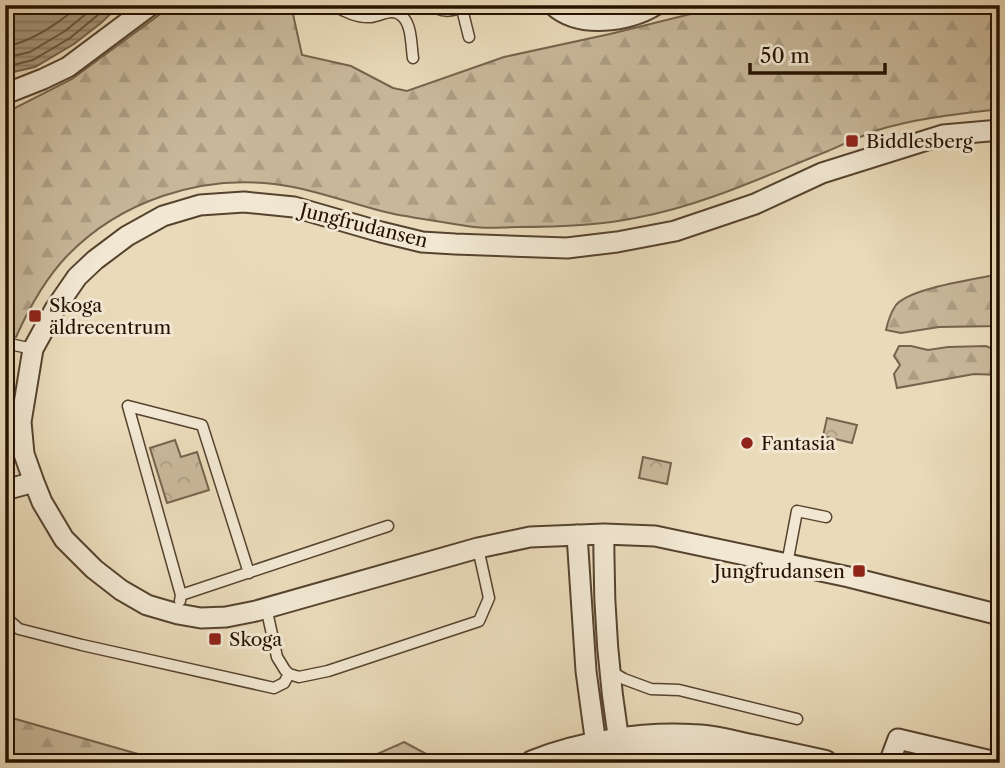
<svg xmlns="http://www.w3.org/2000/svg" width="1005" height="768" font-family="'Libre Caslon Text',serif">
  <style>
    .forest { fill: url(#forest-firs); stroke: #76644d; stroke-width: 2 }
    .park { fill: url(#park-crowns); stroke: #76644d; stroke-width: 2 }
    .water { fill: url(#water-rules); stroke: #726149; stroke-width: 2 }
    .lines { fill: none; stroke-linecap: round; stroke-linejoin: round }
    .shore { stroke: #66543d; stroke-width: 2 }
    .service-casing { stroke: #56432e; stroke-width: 13 }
    .minor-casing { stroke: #56432e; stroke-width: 23 }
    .tertiary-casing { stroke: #56432e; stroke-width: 28 }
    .service { stroke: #f1e7d2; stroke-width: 10 }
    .minor { stroke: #f1e7d2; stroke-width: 19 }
    .tertiary { stroke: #f1e7d2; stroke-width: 24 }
    .poi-dot { fill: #8f2418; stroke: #f1e7d2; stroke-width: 2.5 }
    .labels { text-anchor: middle; stroke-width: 6; stroke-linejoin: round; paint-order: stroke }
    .poi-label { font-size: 19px; fill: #251100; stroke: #f1e7d2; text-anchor: start }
    .street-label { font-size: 19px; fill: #251100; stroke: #f1e7d2 }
  </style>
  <defs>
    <pattern id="forest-firs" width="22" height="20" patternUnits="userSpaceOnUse" patternTransform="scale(1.75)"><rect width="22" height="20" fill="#c8b89a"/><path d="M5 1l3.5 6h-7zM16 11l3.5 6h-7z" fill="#ac9d83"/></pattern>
    <pattern id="park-crowns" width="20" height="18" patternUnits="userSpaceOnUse" patternTransform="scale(1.75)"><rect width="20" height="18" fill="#c8b89a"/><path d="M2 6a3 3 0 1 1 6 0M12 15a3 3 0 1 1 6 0" fill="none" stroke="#ac9d83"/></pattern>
    <pattern id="water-rules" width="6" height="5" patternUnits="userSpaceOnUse" patternTransform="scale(1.75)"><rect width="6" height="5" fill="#a6967a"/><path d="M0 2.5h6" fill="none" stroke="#877962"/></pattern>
  </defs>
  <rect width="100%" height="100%" fill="#e9dab9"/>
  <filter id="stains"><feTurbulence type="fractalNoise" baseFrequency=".00286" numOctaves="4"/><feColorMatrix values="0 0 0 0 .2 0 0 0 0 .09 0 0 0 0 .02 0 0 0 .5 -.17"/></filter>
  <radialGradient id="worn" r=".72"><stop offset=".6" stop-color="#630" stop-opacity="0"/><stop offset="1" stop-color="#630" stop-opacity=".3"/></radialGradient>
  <path class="forest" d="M176,5H291L302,55L351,66L393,88L407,91L504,57L610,34L727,5H1000V109C959,114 917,118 878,130C861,136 844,144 828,151C765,176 702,206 635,218C597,226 556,227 517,227C503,227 488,229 474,227C448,223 421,219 394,214C354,205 315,189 274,184C200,175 120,201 67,256C45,279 29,308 16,337L5,336V113L72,79L170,7Z
    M1000,274V326L939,327L901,333L886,330C888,321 891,312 896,305C910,288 976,279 1000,274Z
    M899,346H911L928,350L948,347L986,346L1000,352V375L974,374L897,388L894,374L900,365L894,356Z
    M5,716L159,760L173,763H5Z
    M404,742L443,763H357Z"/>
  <path class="park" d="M827,418L857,425L852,443L823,436Z
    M175,440L181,457L197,452L209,490L167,503L150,448Z
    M643,457L671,463L667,484L639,478Z"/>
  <path class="water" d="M5,5H120L101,23L74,44L35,67L5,74Z"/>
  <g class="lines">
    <path class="shore" d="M5,47C36,40 56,24 81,5
      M5,58L30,52L65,31L97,5
      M5,67L33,60L70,38L110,5"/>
    <defs>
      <path id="service" d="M335,5C344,12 358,18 371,17C381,16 392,7 402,16C412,25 411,45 413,58
        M432,5C442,13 450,11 461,8
        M461,5L469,37
        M5,343L33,349
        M5,405H24
        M128,406L202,425L249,573
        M128,406L181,595L180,601
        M787,564L797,511L826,517
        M181,595L388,526
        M266,607L277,657L285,670L289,674L299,677L328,671L479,621L489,598L478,548
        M5,617L19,629L82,645L274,688L284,683L289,674
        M610,671L624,679L651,689L679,690L797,719"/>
      <path id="minor" d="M553,5C579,29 628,22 656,5
        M5,94L43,79L68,67L151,5
        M1000,130L943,135L822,173L755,204L675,231L617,242L567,248L455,244L422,242L381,232L294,207L244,202L200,205L163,216L127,236L95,260L77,277L55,309L33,349L21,422L24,454L34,482L42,502L64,539L94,569L121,590L147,605L178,614L201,618L226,617L256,611L478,548L530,537L604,534L655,536L849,577L1000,615
        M5,490L34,482
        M604,534C603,604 608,673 619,742
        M577,535L586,671L596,745
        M889,763L898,739L1000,763"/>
      <path id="tertiary" d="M533,763C579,744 643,734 692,737C710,737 728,742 746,746C772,751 799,757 825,763
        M617,763C646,757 697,757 725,763"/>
    </defs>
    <use href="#service" class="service-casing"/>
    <use href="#minor" class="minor-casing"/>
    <use href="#tertiary" class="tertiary-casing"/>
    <use href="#service" class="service"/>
    <use href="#minor" class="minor"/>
    <use href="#tertiary" class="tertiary"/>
  </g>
  <g class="poi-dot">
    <rect x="845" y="134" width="14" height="14" rx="3.5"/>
    <rect x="28" y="309" width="14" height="14" rx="3.5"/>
    <circle cx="747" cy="443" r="7"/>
    <rect x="852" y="564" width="14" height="14" rx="3.5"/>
    <rect x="208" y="632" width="14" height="14" rx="3.5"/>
  </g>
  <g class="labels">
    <g class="poi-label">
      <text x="866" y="148">Biddlesberg</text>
      <text x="49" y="312">Skoga<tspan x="49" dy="22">äldrecentrum</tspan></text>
      <text x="761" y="450">Fantasia</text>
      <text x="845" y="578" text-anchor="end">Jungfrudansen</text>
      <text x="229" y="646">Skoga</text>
    </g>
    <g class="street-label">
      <text transform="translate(364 225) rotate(14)" y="7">Jungfrudansen</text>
    </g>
  </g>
  <rect width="1005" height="768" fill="none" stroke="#e9dab9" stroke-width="28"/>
  <rect x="7" y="7" width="991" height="754" fill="none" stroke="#251100" stroke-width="3.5"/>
  <rect x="14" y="14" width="977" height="740" fill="none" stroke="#251100" stroke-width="2"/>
  <path d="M750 63v10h135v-10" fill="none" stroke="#251100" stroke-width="3.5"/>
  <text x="760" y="63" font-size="21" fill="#251100" stroke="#f1e7d2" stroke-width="5" paint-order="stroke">50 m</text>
  <rect width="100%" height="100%" filter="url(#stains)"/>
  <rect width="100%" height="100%" fill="url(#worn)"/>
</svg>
